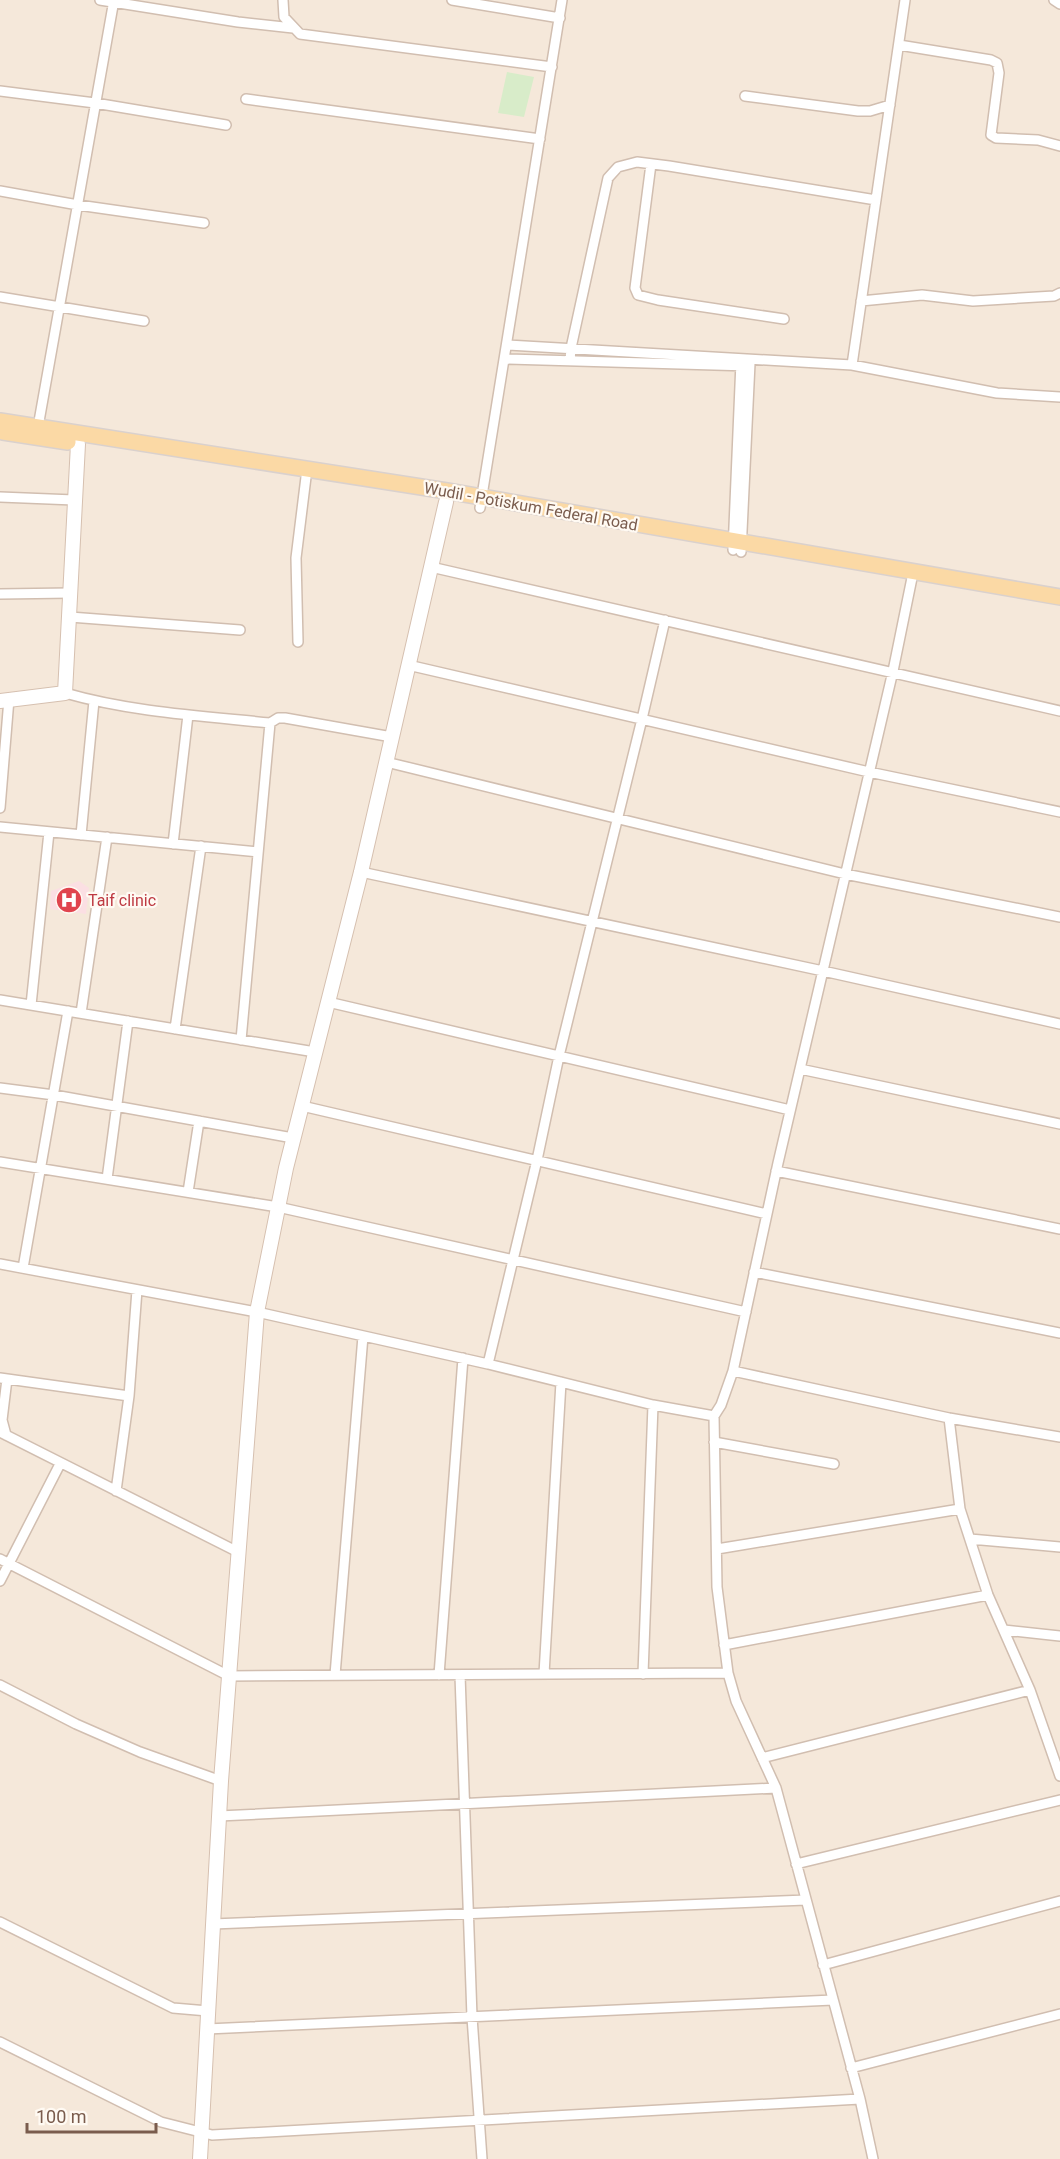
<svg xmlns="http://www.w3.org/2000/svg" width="1060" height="2159" font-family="Roboto,sans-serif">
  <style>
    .residential { fill: #f5e8da }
    .medical { fill: #fbdfe3 }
    .garden { fill: #d8ecc9 }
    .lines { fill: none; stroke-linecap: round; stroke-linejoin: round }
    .street-casing { stroke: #d1beb0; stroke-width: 12 }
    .secondary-casing { stroke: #d6c0b0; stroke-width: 16 }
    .primary-casing { stroke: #dad1cd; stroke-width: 18 }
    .street { stroke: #fff; stroke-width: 9 }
    .secondary { stroke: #fff; stroke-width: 14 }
    .primary { stroke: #fbd9a5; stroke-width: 15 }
    .labels { text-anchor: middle; stroke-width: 4.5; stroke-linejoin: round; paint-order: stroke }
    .street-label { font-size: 16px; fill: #7a5c4d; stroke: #fffaf3 }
    .health-label { font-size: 16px; fill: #be3a42; stroke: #fffaf3; text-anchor: start }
  </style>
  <rect width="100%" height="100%" fill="#fdf6ec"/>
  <path class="residential" d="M0,0H1060V2159H0Z"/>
  <path class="medical" d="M79,881L89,888L86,914L50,909L51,891Z"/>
  <path class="garden" d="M507,72L534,77L524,117L498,113Z"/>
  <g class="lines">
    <defs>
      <path id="street" d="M100,0L238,22L293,28
        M283,0L284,17L300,34L552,67
        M452,0L560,18
        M1054,0L1060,4
        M899,45L991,60L997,63L999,73L991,135L996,138L1038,140L1060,146
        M0,91L95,103L226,125
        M745,96L858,111H870L890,105
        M246,99L540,139
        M651,164L635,288L638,295L658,300L784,319
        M0,191L78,205L204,223
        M0,297L144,321
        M861,301L922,295L973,301L1054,296L1060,293
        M507,345L852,365L997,393L1060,397
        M505,359L749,366
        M570,361L571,348L608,178L618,167L637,162L669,166L876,200
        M852,365L905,0
        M38,427L114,0
        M0,497L74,500
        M480,508L562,0
        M733,550L741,362
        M741,552L750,363
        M431,567L1060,711
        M0,594L71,593
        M70,617L240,630
        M298,642L296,558L307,469
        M408,665L869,772L1060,812
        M65,693C131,712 202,716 270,723L278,718H285L392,737
        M386,762L845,874L1060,917
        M0,808L9,699
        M0,827L258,852
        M81,835L94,701
        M173,844L188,715
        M361,872L823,971L1060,1024
        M0,1000L315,1052
        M328,1002L790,1110
        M31,1005L49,832
        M81,1013L107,837
        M175,1029L201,846
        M241,1040L270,723
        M800,1069L1060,1124
        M0,1088L54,1095L293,1138
        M302,1106L767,1214
        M0,1162L278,1207L746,1312
        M776,1171L1060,1229
        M107,1179L128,1021
        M188,1192L199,1121
        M0,1264L257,1312L488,1364L653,1405L714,1416
        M23,1268L68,1011
        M754,1272L1060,1333
        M488,1364L537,1160L559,1056L642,719L665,620
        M733,1371L949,1418L1060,1437
        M0,1378L129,1396
        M949,1418L960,1509L988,1595L1030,1690L1060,1776
        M0,1432L238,1552
        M6,1435L2,1420L7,1379
        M714,1442L834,1464
        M116,1491L129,1396L137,1290
        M970,1539L1060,1547
        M717,1549L960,1509
        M0,1559L229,1676L728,1673
        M0,1581L60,1464
        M1004,1630L1060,1636
        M724,1645L988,1595
        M544,1674L561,1382
        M643,1674L653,1405
        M335,1675L363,1336
        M439,1675L463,1358
        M460,1675L472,2017L482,2159
        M0,1685L76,1724L140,1752L221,1781
        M762,1758L1030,1690
        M219,1816L776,1788
        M796,1864L1060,1800
        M0,1922L173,2008L208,2011
        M213,1924L806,1900
        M823,1965L1060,1901
        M207,2029L833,2000
        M0,2042L161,2122L212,2135L860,2099
        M851,2068L1060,2014
        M873,2159L860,2099L776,1788L736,1701L728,1673L717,1587L714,1416L721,1405L733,1371L778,1163L893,671L913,573"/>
      <path id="secondary" d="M0,701L65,693L78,444
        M200,2159L221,1781L257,1312L286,1168L361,872L446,502"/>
      <path id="primary" d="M0,421L447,491L1060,597
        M3,432L68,442"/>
    </defs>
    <use href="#street" class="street-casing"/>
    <use href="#secondary" class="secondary-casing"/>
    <use href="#primary" class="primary-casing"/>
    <use href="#street" class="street"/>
    <use href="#secondary" class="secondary"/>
    <use href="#primary" class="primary"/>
  </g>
  <defs>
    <symbol id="hospital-disc" viewBox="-11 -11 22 22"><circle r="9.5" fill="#e0444e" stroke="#fffaf3"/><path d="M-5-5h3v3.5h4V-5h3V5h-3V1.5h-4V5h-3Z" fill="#fff"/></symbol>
  </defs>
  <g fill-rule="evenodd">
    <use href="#hospital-disc" x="54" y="885" width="30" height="30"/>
  </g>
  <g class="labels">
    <g class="street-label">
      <text transform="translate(531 506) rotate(10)" y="6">Wudil - Potiskum Federal Road</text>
    </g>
    <g class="health-label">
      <text x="88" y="906">Taif clinic</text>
    </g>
  </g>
  <path d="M27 2123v9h129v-9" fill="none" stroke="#7a5c4d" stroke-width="3"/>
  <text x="36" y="2123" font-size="18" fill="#7a5c4d" stroke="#fffaf3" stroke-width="4.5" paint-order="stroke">100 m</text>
</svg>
